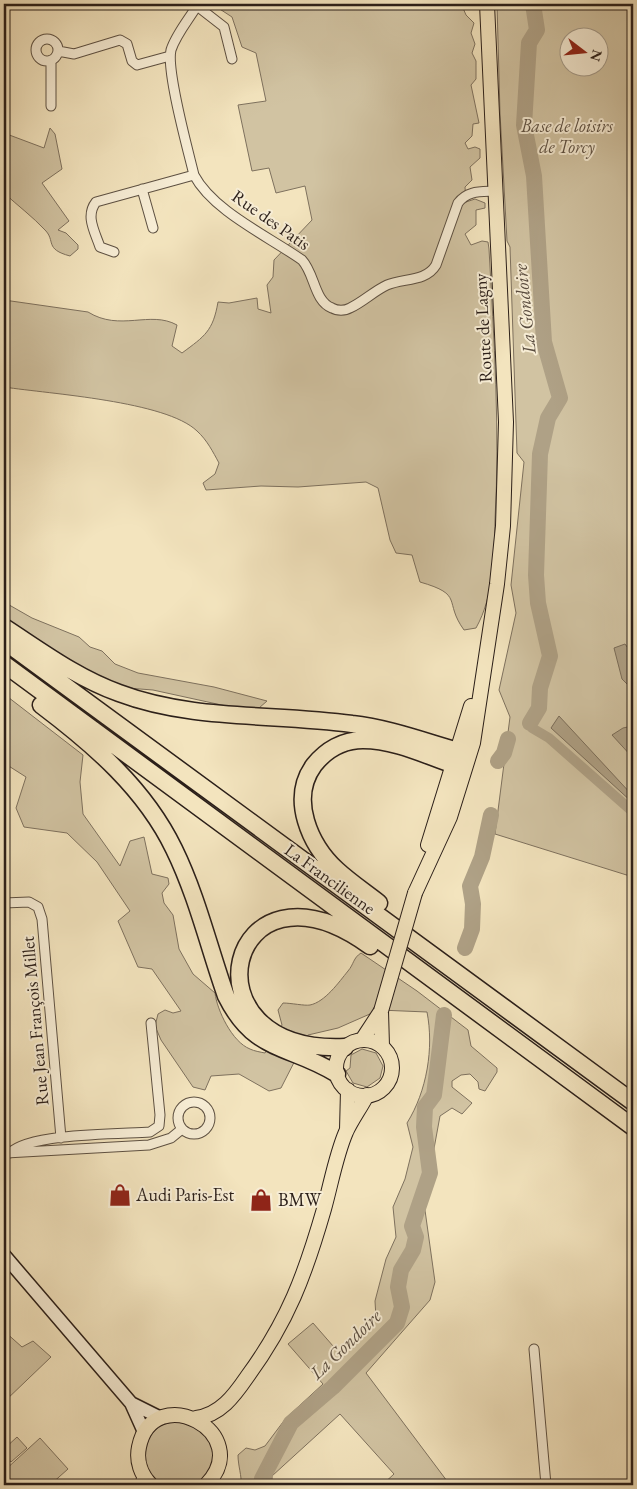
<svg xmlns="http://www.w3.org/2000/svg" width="637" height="1489" font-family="'EB Garamond',serif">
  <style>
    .green { fill: #d1c3a2; stroke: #7e715e; fill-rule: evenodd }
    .water { fill: #afa186; stroke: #7a6d5a }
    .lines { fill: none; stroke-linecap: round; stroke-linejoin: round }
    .canal { stroke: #afa186; stroke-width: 10 }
    .river { stroke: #afa186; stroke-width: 16 }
    .minor-casing { stroke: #5d5042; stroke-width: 11 }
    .secondary-casing { stroke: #2b1f19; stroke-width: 15 }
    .primary-casing { stroke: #2b1f19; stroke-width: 16 }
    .motorway-casing { stroke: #2b1f19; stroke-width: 19 }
    .minor { stroke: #f7edd5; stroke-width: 9 }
    .secondary { stroke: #f7edd5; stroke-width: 12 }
    .primary { stroke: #f3e4be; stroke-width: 14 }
    .motorway { stroke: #f3e4be; stroke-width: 16 }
    .primary-bridge-casing { stroke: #2b1f19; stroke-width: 16; stroke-linecap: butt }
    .primary-bridge { stroke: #f3e4be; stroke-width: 14 }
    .labels { text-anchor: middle; stroke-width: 4; stroke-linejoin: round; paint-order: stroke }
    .park-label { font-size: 18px; font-style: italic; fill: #5d5042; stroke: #f7edd5 }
    .street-label { font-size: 18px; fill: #2b1f19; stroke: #f7edd5 }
    .poi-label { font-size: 18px; fill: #2b1f19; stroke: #f7edd5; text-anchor: start }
    .water-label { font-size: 19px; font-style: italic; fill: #594c3f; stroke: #f7edd5 }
  </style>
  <rect width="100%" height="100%" fill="#f3e4be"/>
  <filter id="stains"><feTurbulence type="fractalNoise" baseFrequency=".004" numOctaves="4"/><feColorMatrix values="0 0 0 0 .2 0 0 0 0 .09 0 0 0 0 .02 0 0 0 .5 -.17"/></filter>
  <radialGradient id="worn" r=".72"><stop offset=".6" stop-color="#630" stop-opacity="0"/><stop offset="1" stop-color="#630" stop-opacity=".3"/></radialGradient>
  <path class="green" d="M212,4H465L463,8L466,15L474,23L471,33L475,44L472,53L476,61V79L471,85L479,123L473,124L472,136L465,143L468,149L475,147L480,149V158L470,167L472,180L465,187L466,202L475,199L485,203V208L476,210V225L465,234L471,245L482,241L488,242L489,249C494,339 500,429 495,520C494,555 494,596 476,628L464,630C443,601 465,595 420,582L412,555L396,553L390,540L378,488L366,482L298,487L261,486L206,490L203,483L215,474L219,463C213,452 207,440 197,431C166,401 50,394 4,387V300L88,312C120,332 150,310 177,325L172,346L182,353C205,336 213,331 218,302L229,303L257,298L258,309L271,313L267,285L273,277L274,260L312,220L305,186L276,193L269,168L252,171L238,105L266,101L256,53L242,47L232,17Z
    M497,4H633V877L495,834L510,717L499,690L516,613L511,585L524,462L517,453L510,247L507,241L500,113ZM570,38H600V68H570Z
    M50,128L55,134L62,169L42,183L69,221L58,230L66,233L78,245V249L70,256C44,249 56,241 45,230C33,217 17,205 4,193V133L44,148Z
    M4,602L32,618L79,637L90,647L102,651L115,664L138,673L214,687L267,701L259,708L249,711L153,690L127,688L87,672L36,641L4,616Z
    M4,694L83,755L80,782L83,814L120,866L130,841L144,837L152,874L168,878L169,884L162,893L164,903L173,915L179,949L193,974L215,993C217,1010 232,1042 250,1049C254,1051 260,1052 265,1053L282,1025L278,1010L283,1003C291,1003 305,1006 310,1005C325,1002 339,982 348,971C354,964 353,958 361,953L417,991L468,1030L471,1046L497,1068V1072L485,1091L479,1089L478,1082L470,1074L461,1075L452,1081V1087L472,1103L462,1114L452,1108L440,1116L424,1203L435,1282L430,1300L366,1373L450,1485H382L394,1474L340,1414L272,1476V1485H241C242,1476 238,1466 238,1455L246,1448L255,1450L265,1446L286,1418L323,1384L288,1344L313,1323L340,1354L376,1318L375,1301L386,1259L396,1237L393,1207L405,1179L413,1147L407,1123C427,1091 434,1048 427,1012L379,1010L338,1028L308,1035L281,1088L269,1091L239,1074L211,1076L205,1090L193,1087L161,1040L155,1026L158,1014L165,1010L173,1013L181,1011L152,969L138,967L118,921L130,911L97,862L67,833L24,827L16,808L26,777L4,763Z
    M362,1049L376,1053L383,1066L380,1078L367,1087L353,1083L346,1071L350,1068L351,1055Z
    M4,1331L22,1347L33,1341L51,1357L4,1402Z
    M184,1421C190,1424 199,1428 205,1433C220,1447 212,1475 197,1485C187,1485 167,1489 158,1484C138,1473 141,1440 158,1428C166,1422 174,1422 184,1421Z
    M17,1437L27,1448L11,1462L4,1454V1449Z
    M40,1438L68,1469L50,1485H6L4,1483V1471Z"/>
  <path class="water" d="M625,644L633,655V690L622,679L614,648Z
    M559,716L633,796V803L551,728Z
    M632,726L633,727V758L612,735L623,728Z"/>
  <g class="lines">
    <path class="canal" d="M530,723L532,728L549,738L633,812"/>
    <path class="river" d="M530,723L539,708L540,688L550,656L538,603L536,575L540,454L548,418L560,398L544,342L534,176L524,125L529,43L537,30L533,4
      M498,761L504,753L508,739
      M465,948L472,929L473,904L470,886L482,857L491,815
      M261,1485L262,1479L291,1423L333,1387L397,1323L402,1307L398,1287L401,1270L413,1250L416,1237L412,1226L430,1173L424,1127L425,1107L434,1095L444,1015"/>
    <defs>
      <path id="minor" d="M198,4C190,18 176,34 171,50C166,71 188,150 194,175C213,211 268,236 302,260C315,274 314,301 332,308C337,311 345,311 350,308C363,302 374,291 387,285C403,278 426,282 436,265L458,203C468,190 481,192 496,191
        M197,6L224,27L232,59
        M36 50a11 11 0 1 1 22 0a11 11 0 1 1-22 0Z
        M58,51L74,54L120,40L127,44L132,61L137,65L170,56
        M51,106V60
        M142,189L153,228
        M114,252L100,247C95,232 85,216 96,202L194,175
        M4,903L29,902L38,907L42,919L61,1138
        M178 1118a16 16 0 1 1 32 0a16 16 0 1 1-32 0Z
        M6,1153L149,1145L171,1138L182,1129
        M10,1153C30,1133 119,1134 150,1132L159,1126L160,1115L151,1023
        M534,1349L546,1485
        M139,1485L143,1475"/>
      <path id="secondary" d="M4,1255L131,1403L144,1432
        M131,1403L161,1418"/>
      <path id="primary" d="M428,845L471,706
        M415,893L450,817L473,743L497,584L503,526L506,422L487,4
        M381,1011L382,1046
        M362,1040L381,1011
        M336 1068a28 28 0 1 1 56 0a28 28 0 1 1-56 0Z
        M347,1130L348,1090
        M196,1418C220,1415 234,1396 247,1377C288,1321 305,1275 324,1209C331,1184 336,1155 346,1132C352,1119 361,1107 367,1095
        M151,1485C141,1475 136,1461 139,1447C153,1379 257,1433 206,1485"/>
      <path id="motorway" d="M4,627C41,651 77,678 119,693C193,721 274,713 352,724C388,728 423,741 458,751
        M4,641L633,1102
        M4,664L633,1127
        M41,705C94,745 145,789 174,849C197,896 209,948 226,996C255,1054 289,1044 337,1074
        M379,903C365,892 350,882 337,870C310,845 289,799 314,765C326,750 343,740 363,740C394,740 425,755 454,765
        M345,1047C178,1055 226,842 370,946"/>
    </defs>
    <use href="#minor" class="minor-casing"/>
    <use href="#secondary" class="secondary-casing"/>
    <use href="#primary" class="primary-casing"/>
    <use href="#motorway" class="motorway-casing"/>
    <use href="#minor" class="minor"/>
    <use href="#secondary" class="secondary"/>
    <use href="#primary" class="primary"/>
    <use href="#motorway" class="motorway"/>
    <defs>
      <path id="primary-bridge" d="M381,1011L415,893"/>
    </defs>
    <use href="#primary-bridge" class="primary-bridge-casing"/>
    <use href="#primary-bridge" class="primary-bridge"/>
  </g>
  <defs>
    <symbol id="shop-bare" viewBox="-9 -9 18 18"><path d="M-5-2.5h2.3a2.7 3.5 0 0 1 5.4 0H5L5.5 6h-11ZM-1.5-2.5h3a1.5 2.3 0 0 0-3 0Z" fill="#8f2418" stroke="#f7edd5" stroke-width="2.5" paint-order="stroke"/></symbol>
  </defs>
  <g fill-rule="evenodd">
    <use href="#shop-bare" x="104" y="1179" width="32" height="32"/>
    <use href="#shop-bare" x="245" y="1184" width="32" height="32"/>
  </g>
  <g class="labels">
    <g class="park-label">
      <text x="567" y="132">Base de loisirs<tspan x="567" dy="21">de Torcy</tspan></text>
    </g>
    <g class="street-label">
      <text transform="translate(271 220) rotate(35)" y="6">Rue des Patis</text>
      <text transform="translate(483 328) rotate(-93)" y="6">Route de Lagny</text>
      <text transform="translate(330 879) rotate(36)" y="6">La Francilienne</text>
      <text transform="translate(35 1021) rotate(-95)" y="6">Rue Jean François Millet</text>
    </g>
    <g class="poi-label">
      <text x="136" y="1201">Audi Paris-Est</text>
      <text x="278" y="1206">BMW</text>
    </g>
    <g class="water-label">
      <text transform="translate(524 309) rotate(-96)" y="7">La Gondoire</text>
      <text transform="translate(345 1344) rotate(-44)" y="7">La Gondoire</text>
    </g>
  </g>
  <rect width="637" height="1489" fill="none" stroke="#f3e4be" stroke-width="20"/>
  <rect x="5" y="5" width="627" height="1479" fill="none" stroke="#2b1f19" stroke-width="2.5"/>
  <rect x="10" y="10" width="617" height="1469" fill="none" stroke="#2b1f19"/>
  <g transform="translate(584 52) rotate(106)"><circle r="24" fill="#f7edd5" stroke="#a59b8a"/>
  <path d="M0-4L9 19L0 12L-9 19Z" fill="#8f2418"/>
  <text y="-8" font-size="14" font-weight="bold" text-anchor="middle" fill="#2b1f19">N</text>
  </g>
  <rect width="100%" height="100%" filter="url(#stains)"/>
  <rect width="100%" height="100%" fill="url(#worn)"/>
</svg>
